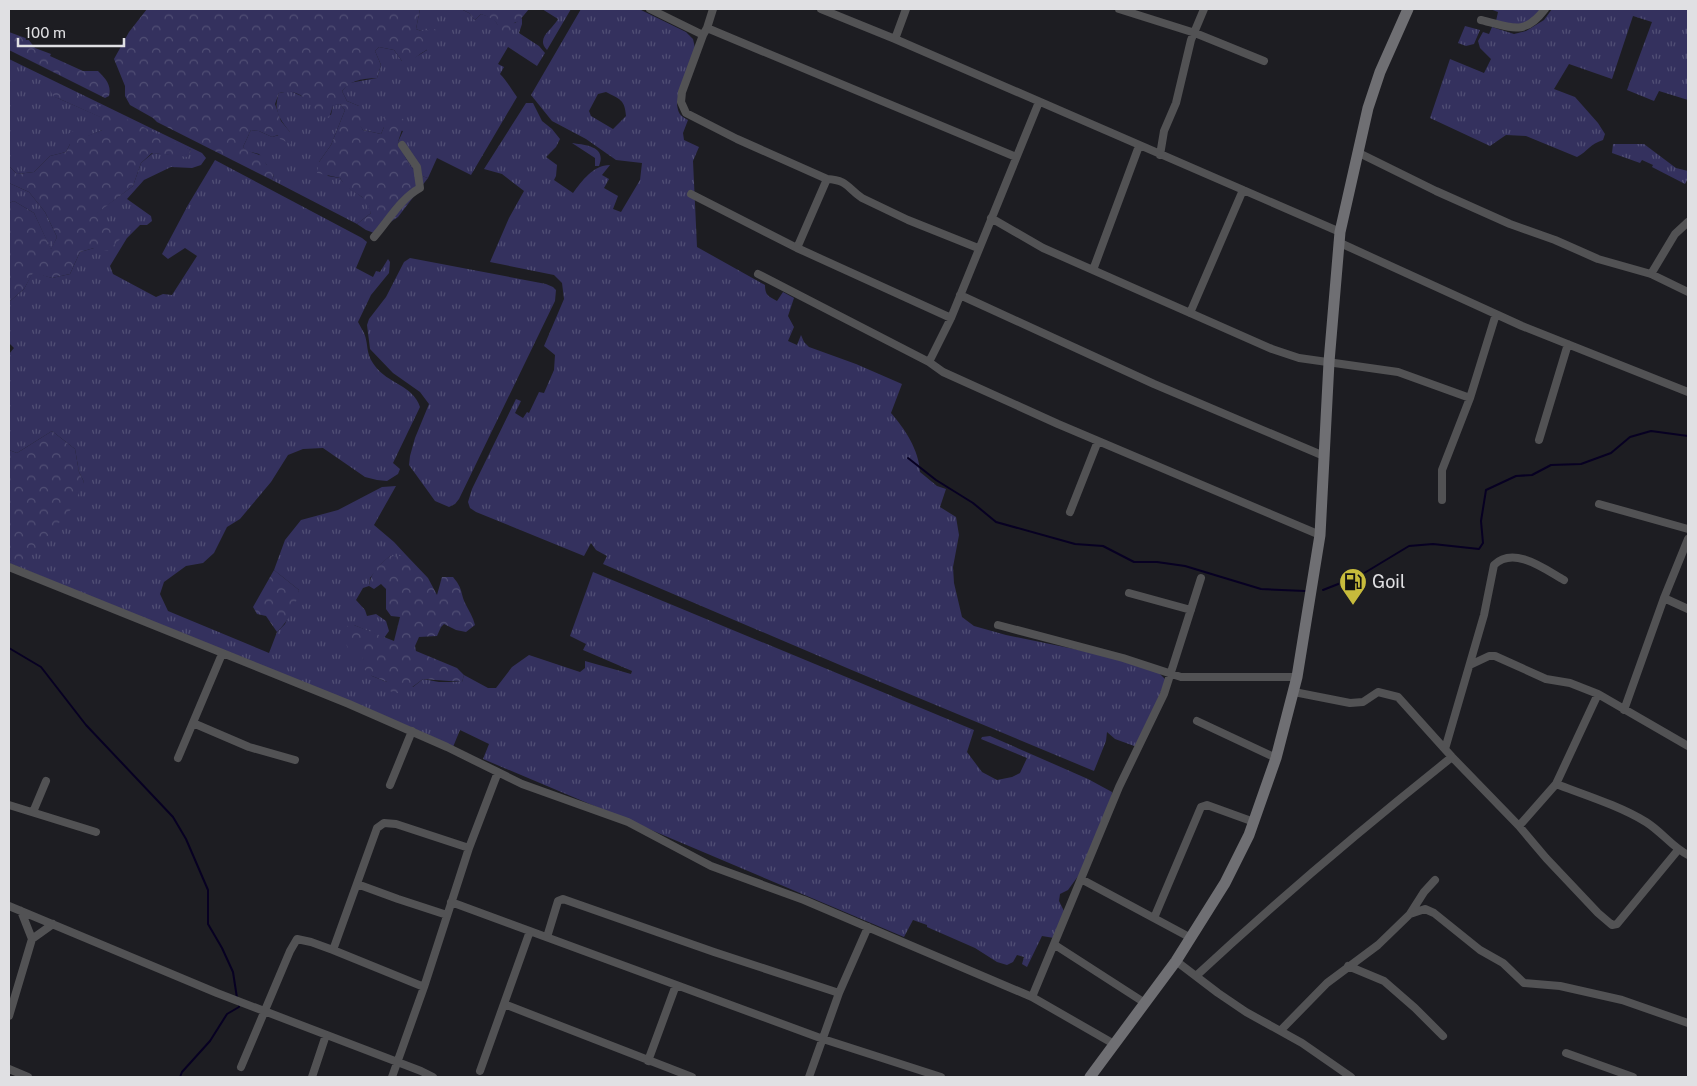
<svg xmlns="http://www.w3.org/2000/svg" width="1697" height="1086" font-family="'Public Sans',sans-serif">
  <style>
    .grass { fill: url(#grass-tufts); fill-rule: evenodd }
    .forest { fill: url(#forest-crowns) }
    .lines { fill: none; stroke-linecap: round; stroke-linejoin: round }
    .stream { stroke: #070022; stroke-width: 2 }
    .street { stroke: #525254; stroke-width: 8 }
    .secondary { stroke: #6f6f73; stroke-width: 11 }
    .labels { text-anchor: middle; stroke-width: 4; stroke-linejoin: round; paint-order: stroke }
    .poi-label { font-size: 18px; fill: #e0e0e3; stroke: #1d1d22; text-anchor: start }
  </style>
  <defs>
    <pattern id="grass-tufts" width="24" height="20" patternUnits="userSpaceOnUse" patternTransform="scale(1.25)"><rect width="24" height="20" fill="#34315e"/><path d="M3 7l-1-3M5 7V3M7 7l1-3M15 17l-1-3M17 17v-4M19 17l1-3" fill="none" stroke="#514f75"/></pattern>
    <pattern id="forest-crowns" width="20" height="18" patternUnits="userSpaceOnUse" patternTransform="scale(1.25)"><rect width="20" height="18" fill="#34315e"/><path d="M2 6a3 3 0 1 1 6 0M12 15a3 3 0 1 1 6 0" fill="none" stroke="#514f75"/></pattern>
  </defs>
  <rect width="100%" height="100%" fill="#1d1d22"/>
  <path class="grass" d="M420,9H461L469,13L475,20L481,14L493,18L498,25L515,23L522,18V24L519,33L539,46L545,53L537,66L508,47L498,64L504,67L500,74C507,81 511,89 517,97L471,175L437,158L428,178C411,174 405,156 398,142L403,131L384,127L381,134L363,130L360,126L359,106L347,101L342,91L349,83L377,78L381,65L375,51L379,47L394,50L402,61L414,58L427,50L421,31L416,29Z
    M542,9H571L547,50C535,38 553,29 558,19Z
    M581,9H639L686,32L693,39L695,48L677,104C678,113 680,116 688,120L683,133L684,140L699,147L693,161L697,247L765,285C765,295 768,296 777,301L783,292L794,298L788,316L794,327L788,341L797,345L801,335L804,342L809,347L856,364L902,384L891,413C905,429 919,450 920,472L937,486L946,489L940,507L956,517L959,535L953,567L954,583L962,617L974,626L1006,635L1079,650L1140,665L1159,673L1166,680L1137,747L1115,739L1107,732L1106,741L1094,771L854,671L603,564L607,556L596,550L591,543L584,556L476,512L470,508L468,502L472,489L516,399L521,401L515,413L523,418L527,412L529,413L539,392L544,393L554,370L555,355L544,346L564,299L562,283L554,275L490,262L509,218L524,191L502,174L484,169L526,103H533L542,121L552,129L560,139L556,147L546,157L557,165L556,176L554,180L573,193C582,181 593,165 610,165L602,175L609,179L604,188L618,196L613,209L621,212L640,180L642,163L616,160L586,139L552,121L531,95ZM606,92C620,99 625,100 626,116L613,129L591,116L589,111L598,94Z
    M1490,9H1543C1524,28 1522,28 1496,21L1498,12Z
    M1552,9H1688V100L1659,91L1654,101L1627,90L1652,22L1633,16L1612,79L1569,64L1554,89L1575,97L1598,123L1605,134L1603,140C1590,144 1588,151 1577,157L1526,136L1506,135L1490,146L1430,118L1450,59L1484,73L1491,59L1480,48L1478,41L1483,32L1489,34L1492,27L1514,34L1526,31L1544,20Z
    M1465,26L1480,30L1474,44L1466,46L1458,43Z
    M9,59L202,153L206,158L201,165L192,168L171,167L144,180L127,199L151,216L152,221L147,225H140L127,238L110,266L113,274L156,297L163,294L172,295L197,256L185,248L168,259L162,254L188,205L215,160L362,238L367,242L356,268L373,277L376,271L380,272L388,259L390,262L389,273L371,295L358,322C360,326 362,329 364,333C369,345 365,353 375,366C387,383 414,386 420,407L393,463L400,469L398,474L387,481L377,480L365,477L323,448L303,449L288,455L271,482L240,519L227,527L214,553L203,563L186,566L164,582L160,594L168,611L269,653L277,632L285,624L299,590L274,570L285,540L301,520L338,510L382,487L396,486L374,525L394,542L407,556H390L381,564L370,578L369,586L363,588L356,600L365,610L367,616L376,614L386,621L389,631L384,638L354,625L363,658L372,676L387,682L413,687L423,679L439,682H462L464,675L488,688H496L512,667L529,655L580,672L585,668V661L631,674L632,671L583,650L586,644L570,636L593,572L974,730L967,752L982,772L997,780L1012,777L1020,773L1027,758L981,739L982,737L990,736L1088,779L1112,792L1111,804L1084,868L1068,890L1060,894L1059,901L1064,911L1054,938L1042,936L1027,967L1022,964L1024,957L1017,955L1013,962L1007,965L997,962L975,948L927,927V925L913,920L904,937L483,759L489,744L460,730L453,747L9,563V560L22,564L84,482L79,472L75,449L52,431L17,453L9,450V354L14,348L9,343V302L24,289L33,272L52,278L70,274L80,252L94,248L95,214L133,186L141,163L153,153L188,156L191,150L53,96L103,118L102,130L70,144L66,152L50,156L34,172L17,174L9,166Z
    M290,91L306,98L314,107L331,115L333,105L340,104L345,110L331,145L319,162L328,176L340,178C347,189 354,190 363,198C367,202 369,208 371,213L357,224L272,180L274,175L259,154L247,151L243,147L251,130L259,131L272,137L290,132C279,118 273,110 279,93Z
    M572,143C585,145 607,146 599,166H595V158Z
    M1613,144H1644L1676,168L1688,171V178L1685,184L1652,167L1653,165L1642,160L1640,163L1612,153Z
    M9,183L29,192L45,212L57,237L51,250L34,213L14,201L9,203Z
    M410,258L546,284L553,287L556,290L555,301L459,499L455,504L449,507L435,501L409,465L410,456L415,438L429,404L420,392L393,373L370,349L367,325L369,319L386,297L404,262Z"/>
  <path class="forest" d="M147,9H420L416,29L421,31L435,29L439,34C431,54 418,50 410,65L402,61L394,50L379,47L375,51L381,65L377,78C363,79 352,79 342,91L347,101L359,106L365,113L360,125L363,130L381,134L384,127L382,118L390,113L405,120L398,142C405,156 411,174 428,178L398,217L374,233L366,230L357,224L371,213L362,197L345,186L340,178L317,173L319,162L331,145L345,110L340,104L333,106L329,118C307,110 308,87 279,93L275,104L281,121L290,132L291,144L280,139L278,135L272,137L259,131L251,130L243,147C249,153 258,153 265,158L266,164L272,168L274,175L272,180L157,122L153,118L130,105L125,96V86L114,59L129,32Z
    M461,9H529L519,21L514,23L510,32L501,34C497,20 494,19 481,14L475,20L469,13Z
    M9,32L28,39L35,48L51,54L50,56L83,71H98C105,78 112,85 109,96L105,98L9,50Z
    M53,84L191,150L188,157L152,153L141,163L133,186L96,214L123,236L108,251L94,248L80,252L70,274L52,278L33,273L24,289L9,302V203L14,201L34,213L51,249L57,237L45,212L29,192L9,183V166L17,174L34,172L50,156L66,152L70,144L68,134L77,129L87,136L102,130V118L53,96L50,90Z
    M52,431L75,449L79,472L84,482L72,508L22,565L9,560V450L17,453Z
    M390,556H407L428,578L437,595L442,577H453C463,589 460,591 465,603C469,611 473,617 475,625L466,632L456,630L444,624L441,627L437,636L419,637L415,646L416,651L457,668L464,675L462,682L423,679L403,694L391,692L387,682L372,676L364,669L363,658L348,648L342,637L347,626L354,625L394,641L400,617L391,616L386,609V589L381,584L374,589L369,586C370,573 380,564 390,556Z
    M274,570L299,590C296,606 289,620 277,632L266,616L257,614L253,607Z"/>
  <g class="lines">
    <path class="stream" d="M908,458L936,480L973,503L996,522L1075,544L1103,546L1134,562H1157L1185,566L1261,589L1305,591
      M1323,590L1361,575L1409,546L1433,544L1479,549L1483,543L1481,521L1486,490L1516,476L1532,475L1551,465L1581,464L1611,453L1630,437L1651,431L1688,436
      M9,648L41,667L86,725L173,817L186,839L208,890V924L222,948L233,972L237,998
      M180,1077L182,1072L210,1041L227,1014L239,1007V1005"/>
    <path class="street" d="M650,9L703,35
      M713,9L707,28L703,35L682,92L681,102L686,113L737,139L827,179C848,180 847,188 862,198L908,220L978,248
      M821,9L895,39L1340,232
      M1119,9L1195,33L1264,61
      M1481,20C1511,27 1524,37 1545,9
      M707,28L1016,157
      M895,39L906,9
      M1357,152L1436,191L1510,224L1555,240L1598,259L1651,274L1688,292
      M1160,155L1164,131L1176,103L1191,40L1204,9
      M691,194L797,248L951,318
      M991,218L1043,248L1272,349L1299,358L1398,372L1470,398
      M374,237C389,220 400,199 420,188L417,167L402,145
      M1338,242L1522,326L1688,392
      M797,248L827,179
      M1093,270L1139,146
      M758,274L929,362L943,372L1058,424L1320,535
      M1651,274L1675,234L1688,222
      M960,295L1154,384L1324,456
      M1190,313L1243,190
      M929,362L951,318L1039,102
      M1539,440L1568,344
      M1442,500V470L1470,398L1496,314
      M1599,504L1688,529
      M1070,512L1098,441
      M9,567L349,704L447,747L522,784L628,822L711,866L804,900L1032,997L1114,1044
      M1129,593L1191,610
      M1664,598L1688,609
      M998,625L1123,658L1181,677H1297
      M1470,665L1489,656H1495L1546,679L1570,683L1598,694L1688,746
      M1294,692L1350,703L1363,702L1378,692L1398,697L1452,757L1519,826L1546,858L1598,913L1612,925L1617,924L1678,850
      M1624,710L1664,598L1688,539
      M1197,721L1276,758
      M193,723L249,747L295,760
      M1445,749L1484,615L1494,565C1514,545 1546,570 1564,580
      M178,758L222,654
      M1556,784C1585,795 1620,806 1646,822C1662,832 1672,847 1688,855
      M390,785L412,731
      M9,805L96,832
      M33,812L46,781
      M1519,826L1556,784L1598,694
      M1081,879L1191,938
      M357,884L398,899L447,915
      M451,902L823,1039L941,1077
      M9,906L217,993L421,1071L433,1077
      M21,911L32,939
      M1410,914L1424,892L1435,880
      M1154,918L1201,807L1207,805L1254,822
      M547,937L558,901L563,899L714,952L839,993
      M1055,945L1145,1003
      M333,950L377,828L384,823L396,824L469,848
      M1176,961L1218,993L1246,1012L1302,1043L1351,1077
      M1348,966L1384,981L1415,1008L1443,1036
      M1196,976C1279,899 1364,827 1452,757
      M1032,997L1119,787L1164,694L1201,578
      M504,1004L692,1077
      M9,1016L32,939L53,924
      M1281,1030L1327,983L1378,945L1410,914L1425,909L1434,913L1480,950L1503,963L1524,983L1560,986L1622,1000L1688,1023
      M1566,1053L1633,1077
      M648,1061L676,985
      M241,1067L290,951L297,939L311,942L333,950L424,987
      M9,1069L28,1077
      M480,1071L530,931
      M312,1077L326,1035
      M392,1077L424,987L469,848L498,772
      M809,1077L839,993L868,927"/>
    <path class="secondary" d="M1090,1077L1176,961L1225,883L1249,835L1276,758L1297,677L1320,535L1329,362L1340,232L1368,108L1380,72L1408,9"/>
  </g>
  <defs>
    <symbol id="fuel-pin" viewBox="-11 -11 22 30"><path d="M0 17L-7.5 6A9.5 9.5 0 1 1 7.5 6Z" fill="#c7bb3c" stroke="#1d1d22"/><path d="M-5.5-6h7V0h2V4h1.3V-2.5L3-4.5l.8-.8L6-3V5H2.5V1h-1V6h-7ZM-4.2-4.7v3.2H.2V-4.7Z" fill="#111"/></symbol>
  </defs>
  <g fill-rule="evenodd">
    <use href="#fuel-pin" x="1337" y="566" width="32" height="43"/>
  </g>
  <g class="labels">
    <g class="poi-label">
      <text x="1372" y="588">Goil</text>
    </g>
  </g>
  <rect width="1697" height="1086" fill="none" stroke="#e0e0e3" stroke-width="20"/>
  <path d="M18 38v8h106v-8" fill="none" stroke="#e0e0e3" stroke-width="2.5"/>
  <text x="25" y="38" font-size="15" fill="#e0e0e3" stroke="#1d1d22" stroke-width="4" paint-order="stroke">100 m</text>
</svg>
